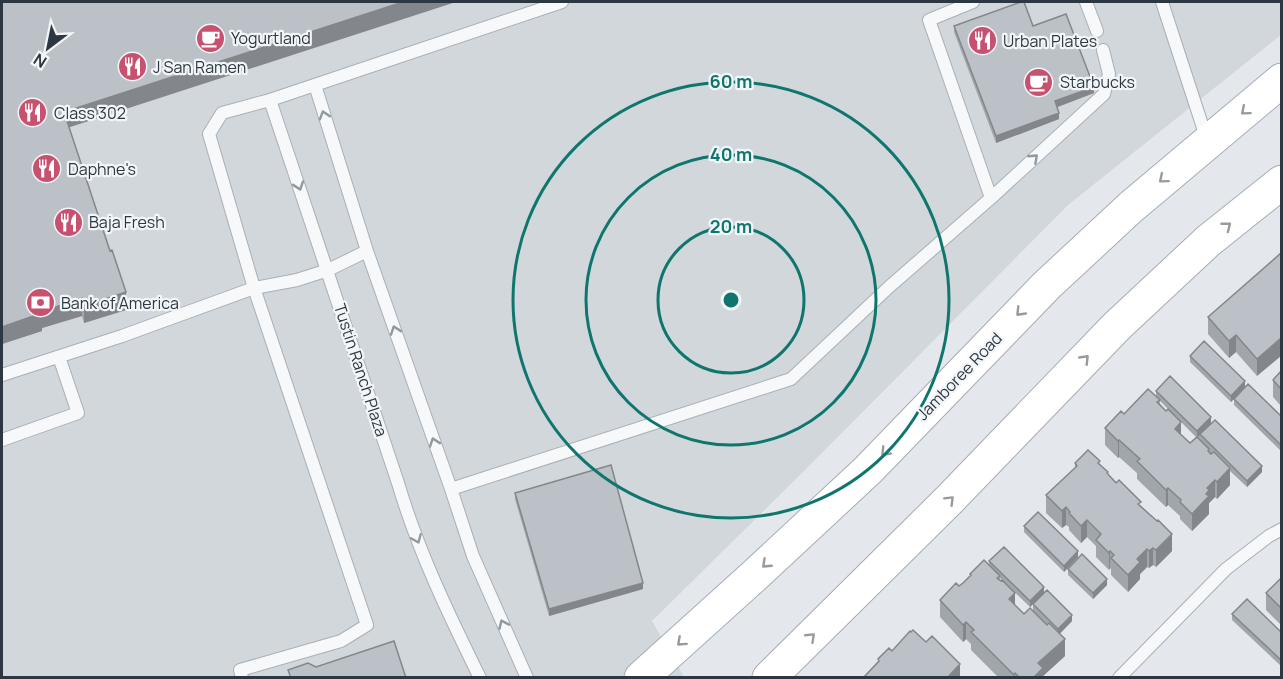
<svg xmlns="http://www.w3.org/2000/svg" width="1283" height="679" font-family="Manrope,sans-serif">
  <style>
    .built { fill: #d2d7dc }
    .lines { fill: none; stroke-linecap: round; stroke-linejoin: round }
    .lane-casing { stroke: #a9afb5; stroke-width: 14 }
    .primary-casing { stroke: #a4adb6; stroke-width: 35 }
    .lane { stroke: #f6f8f9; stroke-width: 12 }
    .primary { stroke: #fff; stroke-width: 33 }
    .wall { fill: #a1a6ab; fill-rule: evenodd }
    .shaded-wall { fill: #83878b }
    .building { fill: #bbc1c7; stroke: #83878b; stroke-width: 1.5 }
    .oneway { stroke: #969ba0 }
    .oneway2 { stroke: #91989e }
    .ring { fill: none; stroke: #0f766e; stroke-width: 3 }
    .labels { text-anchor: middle; stroke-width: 4.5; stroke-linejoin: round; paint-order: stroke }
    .poi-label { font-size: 16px; fill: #2c3742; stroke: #f3f6f8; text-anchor: start }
    .street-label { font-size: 16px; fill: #2c3742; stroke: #f3f6f8 }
    .centre { fill: #0f766e; stroke: #f3f6f8; stroke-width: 3 }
    .ring-label { font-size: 18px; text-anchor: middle; font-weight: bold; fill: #0f766e; stroke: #f3f6f8; stroke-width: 4.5; stroke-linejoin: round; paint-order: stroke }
  </style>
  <rect width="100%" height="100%" fill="#e4e7eb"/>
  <path class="built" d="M2,2H1281L1282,34L1068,205L803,472L652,621L684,677L2,678Z"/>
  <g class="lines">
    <defs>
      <path id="lane" d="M973,2L929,20L991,198
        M1086,2L1097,31
        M1162,2L1207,140
        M315,85L367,251L451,489L473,556L527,678
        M2,375L122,336L254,288L297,280L328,270L367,251
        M2,440L78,413L59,357
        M451,489L791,379L889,287L991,198L1104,94L1109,74L1103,50
        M242,678L240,670L341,641L367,625L254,288L209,134L222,113L270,100
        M480,678C449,615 418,551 398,483L270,100L562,2
        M1119,678L1226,569L1269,536L1282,529"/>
      <path id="primary" d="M641,678L754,576L868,470L1047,285L1131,207L1282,80
        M769,678L949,500L1117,326L1208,241L1282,182"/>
    </defs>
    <use href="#lane" class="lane-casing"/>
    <use href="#primary" class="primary-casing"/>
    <use href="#lane" class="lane"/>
    <use href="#primary" class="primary"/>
  </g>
  <path class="wall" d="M2,2L69,127L126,310L84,323L82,316L42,328V331L2,344Z
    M954,26H1033L1094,93L1057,107L1059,119L996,143L954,32Z
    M1281,253L1257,376L1236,352L1229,358L1208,334V317Z
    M1190,356L1245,387L1281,416V451L1234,405V399L1231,402L1190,362Z
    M1281,371V406L1273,397V380Z
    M1156,391L1211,423L1262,472L1247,487L1230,471V485L1217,499L1215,497L1209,503V514L1192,531L1180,519V516L1168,505L1166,507L1137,479V473L1119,457L1118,458L1105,445V428L1124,414L1156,396ZM1160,401L1168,409L1166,411L1160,404ZM1181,422L1196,437L1190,443L1181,435Z
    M1075,463L1100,465L1108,474L1141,506L1172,551L1156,567L1153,565L1149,568L1147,567L1140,574V579L1128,592L1111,575V569L1110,568L1109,570L1096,557V546L1087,537L1081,543L1069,530V527L1066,525L1062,528L1046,513V495L1075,468Z
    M515,493L643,589L549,616L515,499Z
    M1024,526L1078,557L1064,572L1024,532Z
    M989,561L1044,593L1072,621L1060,634L1065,656L1043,676V678H999L971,650V644L966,639L963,642L940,617V600L963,583L970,576V574L989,565ZM1000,578L1030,607L1039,598L1033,604V611L1024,614L1015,605L1000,581Z
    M1068,569L1107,585L1093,599L1068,575Z
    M1281,578V625L1266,610V593Z
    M1232,614L1281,632V666L1232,620Z"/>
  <path class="shaded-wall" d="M403,2H456L64,129V112Z
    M1094,87V93L1055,108V101Z
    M1059,113V119L996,143V136Z
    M126,292V310L84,323V306Z
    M82,298V316L42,328V331L2,344V327L41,312Z
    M1236,335V352L1229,358V341Z
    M1281,338V356L1257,376V359Z
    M1245,381V387L1231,402V396Z
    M1211,417V423L1197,438V431Z
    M1181,422V439L1175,429Z
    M1119,440V457L1118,458V441Z
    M1262,466V472L1247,487V481Z
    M1230,468V485L1217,499V482Z
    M1215,480V497L1209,503V514L1192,531V514L1207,488Z
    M1168,488V505L1166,507V490Z
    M1066,507V525L1062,528V511Z
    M1087,520V537L1081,543V526Z
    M1172,534V551L1156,567V550Z
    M1153,548V565L1149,568V551Z
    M1147,549V567L1140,574V579L1128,592V575L1137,559Z
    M1078,551V557L1064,572V566Z
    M1110,551V568L1109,570V553Z
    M1107,579V585L1093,599V593Z
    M643,583V589L549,616V609Z
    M1044,587V593L1030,607V601Z
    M1015,593V610L1009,599Z
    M1072,615V621L1058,635V629Z
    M966,622V639L963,642V625Z
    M1065,639V656L1043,676V678H1033L1038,663Z
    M960,664V678H947Z"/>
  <path class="building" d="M2,2H403L64,112L110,251L112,250L126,292L84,306L82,298L41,312L42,313L2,327Z
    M1021,2H1024L1033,26L1066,14L1094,87L1055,101L1059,113L996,136L954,26Z
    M1281,253V338L1257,359L1236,335L1229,341L1208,317Z
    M1204,341L1245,381L1231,396L1190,356Z
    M1281,371V389L1273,380Z
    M1170,376L1211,417L1197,431L1156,391Z
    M1248,384L1281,416V445L1234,399Z
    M1148,389L1160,400L1157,402L1166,411L1168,409L1181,422L1175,429L1190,443L1197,437L1209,449L1208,451L1211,454L1214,452L1230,468L1217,482L1215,480L1207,488L1209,490L1206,494L1209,496L1192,514L1180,502L1181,500L1168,488L1166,490L1137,461L1140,459L1119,440L1118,441L1105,428L1121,411L1124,414Z
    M1215,420L1262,466L1247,481L1200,434Z
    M1088,450L1100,461L1098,463L1108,472L1107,473L1116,483L1119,480L1141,502L1138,504L1157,521L1158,520L1172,534L1156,550L1153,548L1149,551L1147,549L1137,559L1140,562L1128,575L1111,558L1114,555L1110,551L1109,553L1096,540L1101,534L1087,520L1081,526L1069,513L1070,512L1066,507L1062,511L1046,495L1077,466L1075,463Z
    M611,465L643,583L549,609L515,493Z
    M1038,512L1078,551L1064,566L1024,526Z
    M1004,547L1044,587L1030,601L989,561Z
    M1082,554L1107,579L1093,593L1068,569Z
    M984,560L1000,576L997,578L1001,581L1002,580L1015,593L1009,599L1024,614L1030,608L1047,625L1049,623L1065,639L1038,663L1043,668L1033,678H1020L1015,673L1014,675L971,632L974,630L966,622L963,625L940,600L956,583L959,586L963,583L971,575L970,574Z
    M1281,578V608L1266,593Z
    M1047,590L1072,615L1058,629L1033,604Z
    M1247,599L1281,632V660L1232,614Z
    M913,630L926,642L932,636L960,664L947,678H863L879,661L878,659L889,648L892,651L910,631L911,632Z
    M394,641L406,678H291L288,670L308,663L316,667Z"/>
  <defs><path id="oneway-chevron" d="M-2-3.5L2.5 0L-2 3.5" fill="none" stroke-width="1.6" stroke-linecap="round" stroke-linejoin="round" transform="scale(1.5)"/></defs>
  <g class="oneway">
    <use href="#oneway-chevron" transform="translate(1245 111) rotate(140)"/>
    <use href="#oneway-chevron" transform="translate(1163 179) rotate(140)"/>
    <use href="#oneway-chevron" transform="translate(1227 226) rotate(-38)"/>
    <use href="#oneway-chevron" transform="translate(1020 312) rotate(134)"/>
    <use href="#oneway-chevron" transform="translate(1085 359) rotate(-46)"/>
    <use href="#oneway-chevron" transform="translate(885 452) rotate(134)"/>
    <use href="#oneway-chevron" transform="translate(950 500) rotate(-45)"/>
    <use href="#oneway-chevron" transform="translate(766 564) rotate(137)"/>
    <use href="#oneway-chevron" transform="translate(811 637) rotate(-44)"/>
    <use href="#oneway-chevron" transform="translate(681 642) rotate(138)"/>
  </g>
  <g class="oneway2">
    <use href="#oneway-chevron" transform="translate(324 115) rotate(-107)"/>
    <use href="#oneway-chevron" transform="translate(1034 158) rotate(-43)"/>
    <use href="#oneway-chevron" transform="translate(299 186) rotate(71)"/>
    <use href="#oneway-chevron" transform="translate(395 330) rotate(-109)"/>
    <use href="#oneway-chevron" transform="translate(434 442) rotate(-109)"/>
    <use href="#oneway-chevron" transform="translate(417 539) rotate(67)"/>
    <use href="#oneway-chevron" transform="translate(503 624) rotate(-114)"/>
  </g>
  <g class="ring">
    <circle cx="731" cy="300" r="73"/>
    <circle cx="731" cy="300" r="145"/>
    <circle cx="731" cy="300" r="218"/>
  </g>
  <defs>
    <symbol id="cafe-disc" viewBox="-11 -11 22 22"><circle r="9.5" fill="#c75270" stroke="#f3f6f8"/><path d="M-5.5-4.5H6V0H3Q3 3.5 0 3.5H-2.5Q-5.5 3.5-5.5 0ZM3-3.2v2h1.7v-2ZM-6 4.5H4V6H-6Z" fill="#fff"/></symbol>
    <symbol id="restaurant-disc" viewBox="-11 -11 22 22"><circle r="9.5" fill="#c75270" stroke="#f3f6f8"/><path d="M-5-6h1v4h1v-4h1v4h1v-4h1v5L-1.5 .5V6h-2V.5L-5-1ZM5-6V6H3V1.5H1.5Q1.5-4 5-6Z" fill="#fff"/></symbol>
    <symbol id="bank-disc" viewBox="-11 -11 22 22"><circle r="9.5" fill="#c75270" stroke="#f3f6f8"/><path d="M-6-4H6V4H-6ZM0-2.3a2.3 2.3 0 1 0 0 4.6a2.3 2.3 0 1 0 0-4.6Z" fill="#fff"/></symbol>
  </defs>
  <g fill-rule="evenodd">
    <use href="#cafe-disc" x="194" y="22" width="33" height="33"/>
    <use href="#restaurant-disc" x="966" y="24" width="33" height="33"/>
    <use href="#restaurant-disc" x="116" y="50" width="33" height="33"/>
    <use href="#cafe-disc" x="1022" y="66" width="33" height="33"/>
    <use href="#restaurant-disc" x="16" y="96" width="33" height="33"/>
    <use href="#restaurant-disc" x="30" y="152" width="33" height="33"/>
    <use href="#restaurant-disc" x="52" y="206" width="33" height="33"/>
    <use href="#bank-disc" x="24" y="286" width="33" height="33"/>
  </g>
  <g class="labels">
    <g class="poi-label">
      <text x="231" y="44">Yogurtland</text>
      <text x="1003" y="47">Urban Plates</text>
      <text x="153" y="73">J San Ramen</text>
      <text x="1060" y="88">Starbucks</text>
      <text x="54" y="119">Class 302</text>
      <text x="68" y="175">Daphne's</text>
      <text x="89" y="228">Baja Fresh</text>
      <text x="61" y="309">Bank of America</text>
    </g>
    <g class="street-label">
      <text transform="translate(361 370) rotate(72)" y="6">Tustin Ranch Plaza</text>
      <text transform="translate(959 376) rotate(-46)" y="6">Jamboree Road</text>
    </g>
  </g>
  <circle cx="731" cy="300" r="9" class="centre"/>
  <g class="ring-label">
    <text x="731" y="88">60 m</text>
    <text x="731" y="161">40 m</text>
    <text x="731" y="233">20 m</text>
  </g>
  <rect width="1283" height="679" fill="none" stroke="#2c3742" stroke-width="6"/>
  <g transform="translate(48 48) rotate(212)" stroke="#f3f6f8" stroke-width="4.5" paint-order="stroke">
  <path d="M0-4.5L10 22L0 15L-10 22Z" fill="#2c3742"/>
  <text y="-9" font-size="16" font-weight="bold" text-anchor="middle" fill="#2c3742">N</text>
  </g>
</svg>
